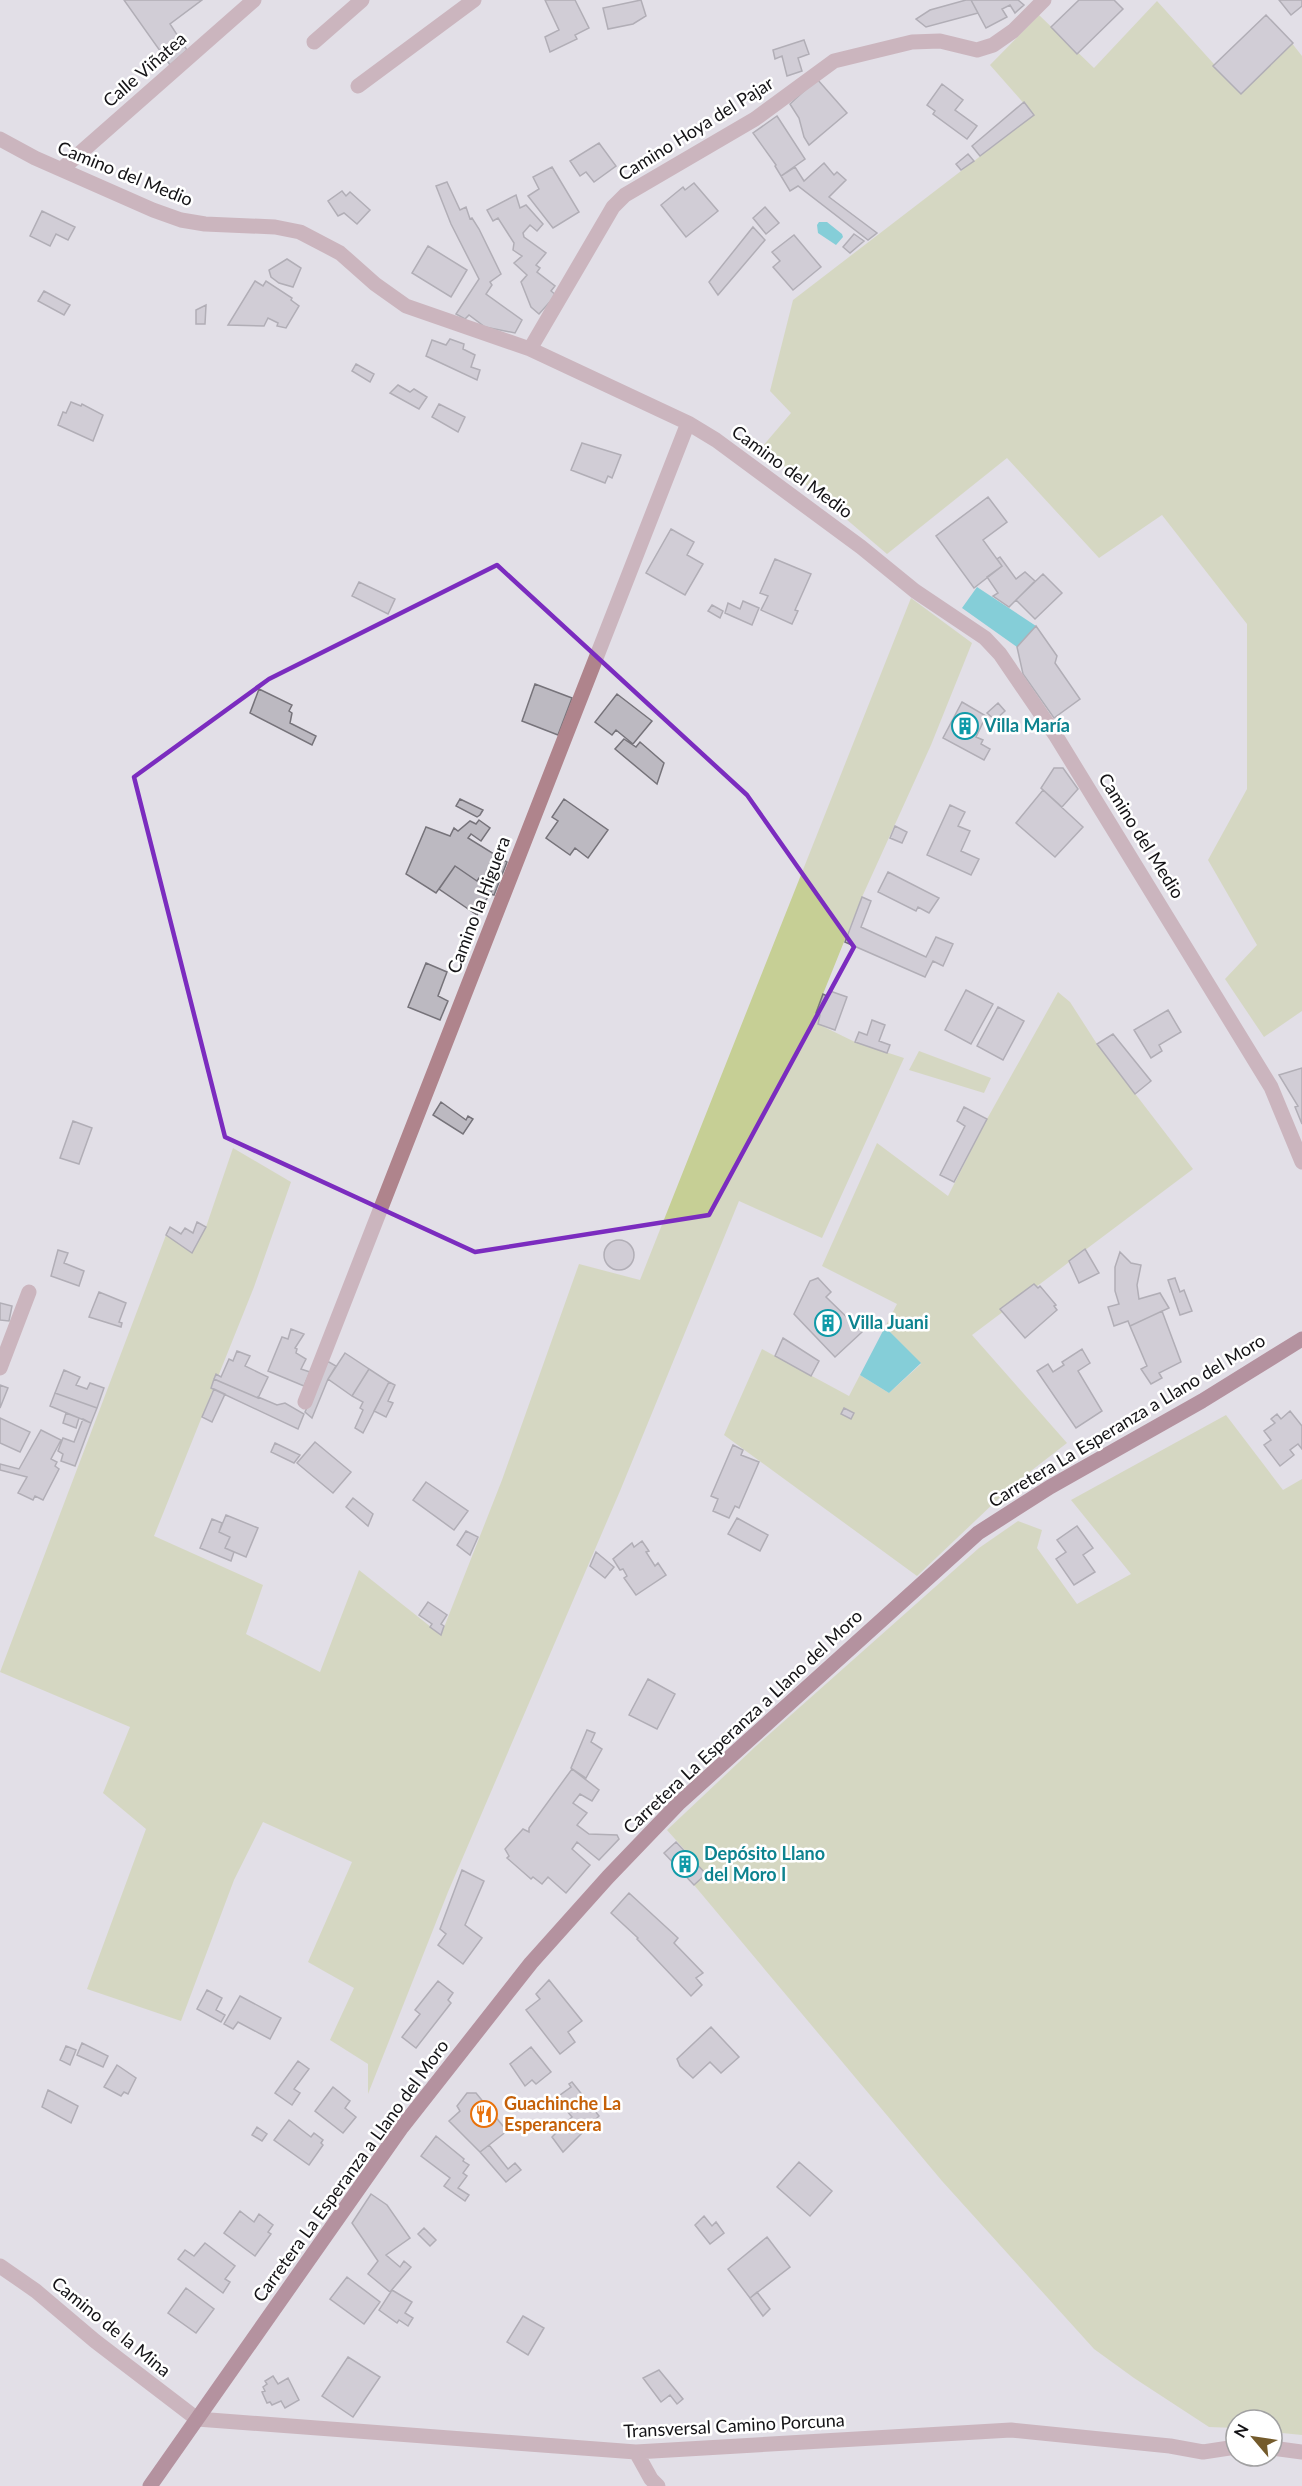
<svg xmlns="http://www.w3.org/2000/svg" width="1302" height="2486" font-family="Lato,sans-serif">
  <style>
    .green { fill: #c6cf95 }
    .water { fill: #15bac6 }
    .building { fill: #bcb9c1; stroke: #76737a; stroke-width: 1.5 }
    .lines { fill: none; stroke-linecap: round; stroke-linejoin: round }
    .minor { stroke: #af848c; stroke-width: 15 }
    .major { stroke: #7d3547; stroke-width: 15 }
    .marked { fill: none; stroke: #7b2cbf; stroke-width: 4.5; stroke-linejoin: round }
    .labels { text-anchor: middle; stroke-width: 5; stroke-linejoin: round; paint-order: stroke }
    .street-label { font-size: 18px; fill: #141316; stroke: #fff }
    .culture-label { font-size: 18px; font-weight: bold; fill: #0d838f; stroke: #fff; text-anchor: start }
    .food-label { font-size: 18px; font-weight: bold; fill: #c56008; stroke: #fff; text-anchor: start }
  </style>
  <rect width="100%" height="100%" fill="#e2dfe7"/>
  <path class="green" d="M1157,1L1241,94L1291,42L1302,56V1011L1264,1037L1225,979L1257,945L1208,860L1247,789V624L1162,515L1099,558L1007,458L887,554L762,447L791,413L770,391L793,300L1034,115L990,65L1039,15L1094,68Z
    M911,598L972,643L931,745L862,897L823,994L818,1024L855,1042L904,1058L822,1238L739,1201L620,1491L448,1892L368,2094V2064L330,2040L354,1988L308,1962L352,1862L263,1822L234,1880L181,2021L87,1989L146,1829L103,1793L130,1727L0,1672L166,1235L192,1252L206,1227L233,1148L291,1182L254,1287L154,1536L263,1585L246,1634L320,1672L359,1570L441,1635L502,1480L579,1264L640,1280Z
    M1058,992L1070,1002L1097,1044L1193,1169L972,1335L1067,1443L1014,1484L917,1576L724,1435L762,1349L849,1396L860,1375L889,1393L921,1364L885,1327L897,1304L822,1266L877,1143L948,1196L987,1119Z
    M919,1051L991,1078L984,1093L909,1070Z
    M1226,1415L1283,1490L1302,1479V2435L1272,2432V2420H1236V2428L1209,2427L1134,2378L1094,2349L942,2181L694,1885L706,1874L667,1830L755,1747L979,1548L1018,1521L1042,1530L1037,1548L1077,1604L1131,1574L1071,1500Z"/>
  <path class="water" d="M819,222H827L842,234L843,237L836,245L818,233L817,225Z
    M977,587L1036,626L1017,647L962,608Z
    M885,1327L921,1363L889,1393L860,1375Z"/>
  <path class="building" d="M124,0H202L170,24L187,50L170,65Z
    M545,0H575L589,28L575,35L577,39L550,52L545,37L559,30Z
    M641,0L646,16L633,24L608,29L603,8Z
    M966,0H971L978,13L926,27L916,19L930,10Z
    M971,0H1018L1024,5L1015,13L1010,5L1002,9L1007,17L986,28Z
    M1079,0H1114L1123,9L1077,54L1051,27Z
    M1279,0H1302V6L1291,15Z
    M1266,15L1293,43L1241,94L1213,66Z
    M804,40L809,54L798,58L802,71L787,76L782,56L775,59L773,50Z
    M817,79L847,113L809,145L804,137L799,118L790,104Z
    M942,84L963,100L955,110L977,126L967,139L933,114L935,111L927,105Z
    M1024,102L1034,115L980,156L972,146Z
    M777,116L805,159L781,176L775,166L776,165L753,133Z
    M599,143L616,166L594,182L586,172L580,176L570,161Z
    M968,154L974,161L961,170L956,164Z
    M824,163L834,175L837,172L846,180L829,197L877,233L868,240L798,186L790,191L781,176L795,167L804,181Z
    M552,167L579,212L553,228L528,196L539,189L533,177Z
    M447,182L460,210L466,207L470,219L472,218L479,229L501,274L490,282L492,285L486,294L522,320L515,333L485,327L469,315L465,319L456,314L479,279L451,224L436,186Z
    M694,183L718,211L686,237L661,205L683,187L685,190Z
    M342,191L346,196L350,192L370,210L357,224L344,213L338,216L328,201Z
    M516,195L520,208L526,205L543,224L537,231L530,225L523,233L524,237L546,253L536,265L540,268L537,272L555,286L551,291L556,295L539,314L531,307L521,282L527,275L514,263L522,256L513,250L514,243L498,218L493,221L487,210Z
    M765,207L779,223L766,234L753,218Z
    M42,211L75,227L68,240L56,234L50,246L30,236Z
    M753,227L765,240L718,295L709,282Z
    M854,234L864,241L850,253L843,247Z
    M794,235L821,267L793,290L773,267L780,261L772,252Z
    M428,246L467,270L451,297L412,273Z
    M287,259L301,268L293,287L279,283L271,277L269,270Z
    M255,281L263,286L266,281L292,298L291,300L299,306L286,328L277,326L278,323L268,318L264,326L228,325Z
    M44,291L70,305L64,315L38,301Z
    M206,305L205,324H196V310Z
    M450,339L464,344L463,349L475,355L471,367L480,370L477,380L426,356L432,340L446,345Z
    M356,364L374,374L370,382L352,371Z
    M398,385L410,392L414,389L427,397L419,409L390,393Z
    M71,402L81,406L82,404L103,415L93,441L58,425L63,412L66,413Z
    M439,404L465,417L458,432L432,417Z
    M582,443L621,455L612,478L608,476L605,483L571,470Z
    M988,497L1007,522L983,540L1002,566L974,588L936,536Z
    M671,529L694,542L687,555L703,564L685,595L646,573Z
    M1000,557L1016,579L1025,572L1035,581L1009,607L993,596L998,593L987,577L1002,566L997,559Z
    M775,559L811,574L795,610L798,611L792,624L761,610L768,596L760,593Z
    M1043,574L1062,593L1035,619L1016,600Z
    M359,582L395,599L388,614L352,596Z
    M743,601L759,608L752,625L725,613L728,603L740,609Z
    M712,605L723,611L720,618L708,611Z
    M1036,626L1057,656L1055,663L1080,699L1054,718L1023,674L1017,647Z
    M535,684L572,698L558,735L522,721Z
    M259,689L292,705L289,711L292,713L290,723L316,736L312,745L250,713Z
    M617,694L652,721L633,744L616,730L612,735L595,722Z
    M962,702L986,716L976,737L983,740L981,744L990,749L984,760L943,738Z
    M998,703L1005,711L995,720L987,713Z
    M624,739L636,747L640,742L664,763L657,784L615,749Z
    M1054,768H1063L1078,789L1062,807L1041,788Z
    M1043,790L1083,827L1055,857L1016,823Z
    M460,799L483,810L480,815L477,817L456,806Z
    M564,799L608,830L588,858L575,848L570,855L546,838L558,821L552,817Z
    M950,805L965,812L958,826L970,831L961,851L979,859L971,875L927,855Z
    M479,820L490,828L481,841L471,834L468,838L507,862L494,895L490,894L494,887L479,878L477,881L455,866L436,893L406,874L426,827L450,836L454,828L458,831L470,821L476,824Z
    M895,826L907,832L902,843L890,838Z
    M455,866L477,881L479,878L494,887L477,915L439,889Z
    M888,872L939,898L929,913L918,907L916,911L878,892Z
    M862,897L871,901L861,927L926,957L936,937L953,944L943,966L933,961L925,977L845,942Z
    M426,963L447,972L438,996L448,1001L440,1020L408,1007Z
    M966,990L993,1004L971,1044L945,1030Z
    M830,991L847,997L835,1030L818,1024L820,1015L816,1013L823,994L827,996Z
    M998,1007L1024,1021L1003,1060L977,1046Z
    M1168,1010L1181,1032L1159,1045L1162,1051L1151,1058L1134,1030Z
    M872,1020L885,1025L879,1041L890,1045L887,1053L855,1042L859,1032L867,1035Z
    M1113,1034L1151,1081L1135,1094L1097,1044Z
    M1302,1068V1124L1295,1107L1298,1106L1279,1075Z
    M441,1102L466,1120L468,1116L473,1119L463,1134L433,1115Z
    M964,1107L987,1119L954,1182L940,1175L965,1126L957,1121Z
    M73,1121L92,1128L79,1164L60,1158Z
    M197,1222L206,1227L192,1253L166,1235L170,1227L181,1234L185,1228L193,1233Z
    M604 1255a15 15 0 1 1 30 0a15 15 0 1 1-30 0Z
    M1085,1249L1099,1273L1079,1283L1069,1261Z
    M58,1250L68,1253L64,1263L84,1271L79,1286L51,1276Z
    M1120,1252L1131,1263L1141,1265L1137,1285L1139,1299L1160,1293L1169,1308L1130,1326L1128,1321L1114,1326L1108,1307L1119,1304L1115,1291V1267Z
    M818,1278L831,1292L826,1297L862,1332L835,1357L794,1314L810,1281Z
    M1175,1278L1180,1292L1184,1290L1192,1311L1180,1315L1168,1280Z
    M1034,1284L1038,1288L1040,1286L1056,1305L1054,1306L1057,1310L1025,1338L1000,1309Z
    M99,1292L126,1303L119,1322L122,1323L121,1327L89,1317Z
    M0,1303L12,1306L9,1321L0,1320Z
    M1162,1311L1181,1362L1159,1373L1162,1378L1151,1384L1141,1369L1147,1366L1130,1326Z
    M291,1329L304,1334L295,1348L297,1349L296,1353L306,1359L301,1369L310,1372L304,1386L268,1371L282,1337L288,1339Z
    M783,1338L819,1361L811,1376L775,1356Z
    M1082,1349L1090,1363L1078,1371L1102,1411L1076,1428L1037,1371L1048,1364L1053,1372L1064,1365L1062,1362Z
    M237,1351L250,1356L245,1366L268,1377L258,1398L214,1379L216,1374L221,1377L229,1359L233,1361Z
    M345,1353L369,1369L352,1396L328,1379Z
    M327,1361L336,1366L328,1379L312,1418L305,1412Z
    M369,1369L389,1382L363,1433L355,1428L363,1410L360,1408L363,1402L352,1396Z
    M64,1370L80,1377L76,1385L87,1389L90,1383L104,1388L97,1408L55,1393Z
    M214,1379L258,1398V1397L277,1405L285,1403L304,1414L298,1429L211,1388Z
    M389,1382L395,1385L388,1401L393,1403L386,1417L374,1411Z
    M0,1385L8,1388L0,1408Z
    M214,1389L225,1394L212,1422L202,1417Z
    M55,1393L97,1408L91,1423L50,1406Z
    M844,1408L854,1413L851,1419L841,1414Z
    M1290,1411L1302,1426V1449L1298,1444L1290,1450L1294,1455L1280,1466L1264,1445L1271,1440L1264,1431L1275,1423L1271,1419L1277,1414L1281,1419Z
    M66,1413L79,1418L76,1428L63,1423Z
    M0,1418L30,1432L20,1452L0,1443Z
    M83,1419L91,1423L75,1466L61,1461L63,1454L58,1451L63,1438L74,1442Z
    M41,1430L61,1440L51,1459L57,1462L55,1466L59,1469L43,1500L35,1496L33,1500L18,1493L27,1477L0,1470V1464L19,1469Z
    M315,1442L351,1472L333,1493L297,1463Z
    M275,1443L300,1455L294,1463L271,1452Z
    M733,1445L743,1450L741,1455L759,1462L739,1508L735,1506L729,1518L713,1511L718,1499L711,1496Z
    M426,1482L468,1511L454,1530L413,1500Z
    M353,1498L373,1514L368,1526L346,1507Z
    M226,1515L258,1528L246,1557L225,1548L230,1537L219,1532Z
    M737,1518L768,1535L760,1551L728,1534Z
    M212,1519L222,1523L219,1532L230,1537L225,1548L234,1552L231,1561L200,1548Z
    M1077,1526L1093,1548L1083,1555L1095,1572L1074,1585L1056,1559L1066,1552L1057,1540Z
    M466,1531L478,1537L470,1555L457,1545Z
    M642,1541L649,1551L646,1552L655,1566L658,1563L666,1575L636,1595L624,1578L627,1576L623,1569L620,1570L613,1559L632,1543L634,1547Z
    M596,1552L614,1567L605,1578L590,1566Z
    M428,1602L447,1615L441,1624L444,1626L441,1635L430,1627L432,1624L419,1615Z
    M648,1679L675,1694L657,1729L629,1715Z
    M587,1730L595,1733L591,1742L602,1749L586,1778L571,1768Z
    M572,1769L599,1790L592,1801L580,1794L573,1803L587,1813L577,1825L589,1834L617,1835L619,1839L599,1860L577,1842L572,1849L590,1865L566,1893L548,1877L542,1884L533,1877L531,1879L507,1858L509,1856L505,1849L523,1829L529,1832V1828Z
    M676,1842L706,1874L694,1885L664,1853Z
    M462,1870L484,1881L465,1925L482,1938L463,1964L438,1945L446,1934L440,1929Z
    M629,1893L678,1938L674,1943L703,1973L696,1978L702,1985L691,1996L637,1939L638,1938L611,1913Z
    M549,1980L582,2021L568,2032L575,2042L560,2054L526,2010L540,1999L536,1994Z
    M438,1981L453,1993L448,2000L451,2003L416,2048L402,2037L420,2014L415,2010Z
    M207,1990L222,1998L216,2010L225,2015L221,2022L197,2009Z
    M240,1996L281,2018L270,2039L238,2022L233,2029L224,2024Z
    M711,2027L739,2057L721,2073L710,2062L693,2078L680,2066L677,2059Z
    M82,2043L108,2056L103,2067L77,2055Z
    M66,2046L76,2050L70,2065L60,2060Z
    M531,2047L551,2072L536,2084L532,2080L525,2086L510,2064Z
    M298,2061L309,2069L294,2089L300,2093L292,2105L275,2093Z
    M117,2065L136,2078L128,2094L124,2092L121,2096L104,2087Z
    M572,2082L599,2116L563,2152L552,2137L572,2117L556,2098L571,2087L569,2084Z
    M333,2087L350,2101L345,2108L356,2117L343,2133L315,2111Z
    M48,2090L78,2106L71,2123L42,2107Z
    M467,2093H476L507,2131L480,2152L449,2121L460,2111L457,2106Z
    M289,2120L311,2137L314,2133L323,2140L321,2143L323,2145L309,2165L274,2140Z
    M257,2127L267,2134L262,2141L252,2135Z
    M436,2136L464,2159L463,2161L469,2165L463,2173L467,2176L458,2188L469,2195L465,2201L444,2186L450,2178L421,2156Z
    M489,2145L508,2169L515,2163L521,2170L506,2182L480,2152Z
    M799,2162L832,2191L810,2216L777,2187Z
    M371,2194L387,2205L410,2238L386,2255L400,2267L404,2261L411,2267L390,2292L368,2274L378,2261L352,2223Z
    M240,2211L254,2222L259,2214L273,2225L268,2232L271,2234L255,2256L224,2233Z
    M704,2216L712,2226L716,2222L724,2233L710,2244L695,2225Z
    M424,2228L436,2240L430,2246L418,2234Z
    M767,2237L790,2267L750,2298L728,2269Z
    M205,2243L235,2266L225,2279L230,2282L223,2293L178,2259L185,2250L194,2256Z
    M347,2277L380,2302L364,2324L330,2299Z
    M186,2288L214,2309L196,2333L168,2313Z
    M392,2290L412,2302L405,2313L413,2318L408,2326L399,2320L397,2323L379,2310Z
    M757,2292L770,2309L763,2316L750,2298Z
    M523,2316L544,2328L528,2355L507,2342Z
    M348,2357L380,2377L353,2417L322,2396Z
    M659,2370L683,2399L677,2404L670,2395L661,2402L643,2378Z
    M273,2376L278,2384L288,2378L299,2400L285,2408L281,2401L272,2405L270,2402L267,2403L262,2392L265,2391L263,2387L267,2384L265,2381Z"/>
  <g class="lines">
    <path class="minor" d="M314,42L362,0
      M358,86L474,0
      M0,139L35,158L153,210L181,220L205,224L275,227L300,232L340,253L375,284L406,306L530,349L688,423L716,440L861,547L915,591L985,638L1000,654L1056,736L1271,1087L1302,1162
      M62,169L254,0
      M530,349L613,207L625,195L755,119L834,61L912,42L940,41L977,50L993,45L1013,31L1044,0
      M0,1368L29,1292
      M305,1402L688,423
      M0,2266L36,2291L95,2341L197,2419L636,2452L1011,2430L1170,2446L1203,2452L1236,2447
      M1272,2448L1302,2452
      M636,2452L651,2479L658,2486"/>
    <path class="major" d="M150,2486L402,2127L531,1963L608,1877L678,1804L978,1533L1050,1487L1202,1401L1302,1339"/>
  </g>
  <path d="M0 0H1302V2486H0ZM497,565L747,795L854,947L709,1215L475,1252L225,1137L134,777L269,679Z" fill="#e2dfe7" fill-opacity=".55" fill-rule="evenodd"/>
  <path class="marked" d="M497,565L747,795L854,947L709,1215L475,1252L225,1137L134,777L269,679Z"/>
  <defs>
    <symbol id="building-ring" viewBox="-11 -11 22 22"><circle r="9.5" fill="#fff" stroke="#0f9aa8" stroke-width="1.5"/><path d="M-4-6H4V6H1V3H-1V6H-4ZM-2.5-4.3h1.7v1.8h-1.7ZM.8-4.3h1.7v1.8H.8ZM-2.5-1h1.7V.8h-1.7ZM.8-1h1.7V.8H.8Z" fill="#0f9aa8"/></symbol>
    <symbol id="restaurant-ring" viewBox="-11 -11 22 22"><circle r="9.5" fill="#fff" stroke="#e8710a" stroke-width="1.5"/><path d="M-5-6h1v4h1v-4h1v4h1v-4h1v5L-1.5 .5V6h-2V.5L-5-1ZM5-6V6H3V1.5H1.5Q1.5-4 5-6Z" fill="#e8710a"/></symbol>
  </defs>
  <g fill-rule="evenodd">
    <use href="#building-ring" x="950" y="711" width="30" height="30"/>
    <use href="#building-ring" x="813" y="1308" width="30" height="30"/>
    <use href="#building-ring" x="670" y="1849" width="30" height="30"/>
    <use href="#restaurant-ring" x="469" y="2099" width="30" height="30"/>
  </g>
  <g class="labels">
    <g class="street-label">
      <text transform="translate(145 70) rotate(-41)" y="6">Calle Viñatea</text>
      <text transform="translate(696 129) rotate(-32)" y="6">Camino Hoya del Pajar</text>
      <text transform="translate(125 174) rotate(22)" y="6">Camino del Medio</text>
      <text transform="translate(792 472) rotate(36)" y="6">Camino del Medio</text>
      <text transform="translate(1141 836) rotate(58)" y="6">Camino del Medio</text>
      <text transform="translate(479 905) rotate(-69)" y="6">Camino la Higuera</text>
      <text transform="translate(1127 1421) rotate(-31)" y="6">Carretera La Esperanza a Llano del Moro</text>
      <text transform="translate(743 1722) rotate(-43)" y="6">Carretera La Esperanza a Llano del Moro</text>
      <text transform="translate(351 2171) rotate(-54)" y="6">Carretera La Esperanza a Llano del Moro</text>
      <text transform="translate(111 2327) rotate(39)" y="6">Camino de la Mina</text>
      <text transform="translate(734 2426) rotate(-3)" y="6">Transversal Camino Porcuna</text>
    </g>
    <g class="culture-label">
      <text x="984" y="732">Villa María</text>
      <text x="848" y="1329">Villa Juani</text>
      <text x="704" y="1860">Depósito Llano<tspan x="704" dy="21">del Moro I</tspan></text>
    </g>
    <g class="food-label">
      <text x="504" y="2110">Guachinche La<tspan x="504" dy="21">Esperancera</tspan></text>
    </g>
  </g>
  <g transform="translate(1254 2438) rotate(299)"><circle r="28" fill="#ffffff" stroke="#a1a1a2" stroke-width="1.5"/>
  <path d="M0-4.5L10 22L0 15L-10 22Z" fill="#745b2c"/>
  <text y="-9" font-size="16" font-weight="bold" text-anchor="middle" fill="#141316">N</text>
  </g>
</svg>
